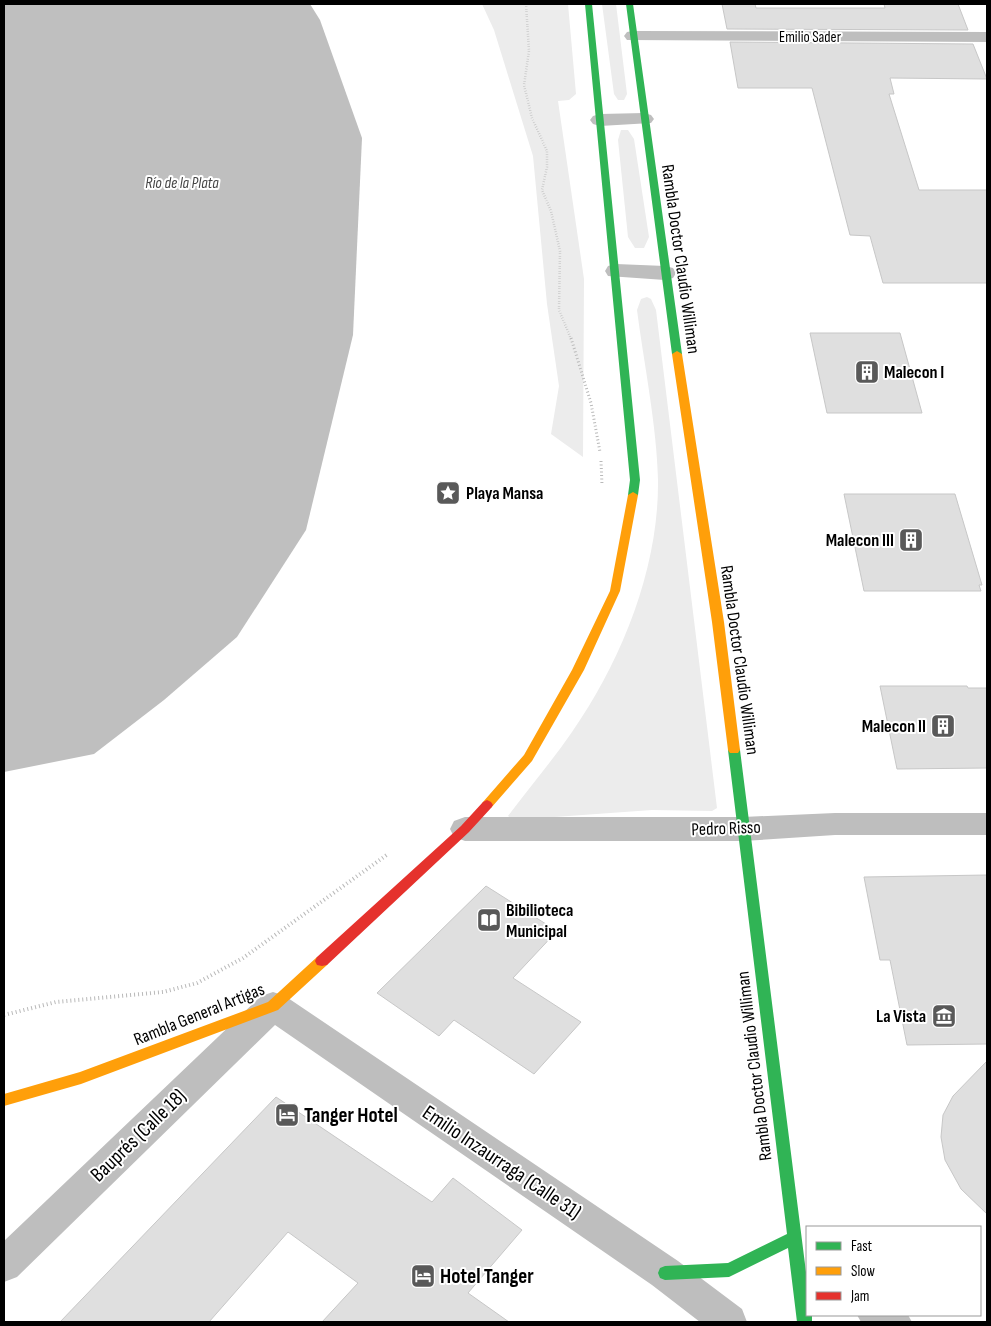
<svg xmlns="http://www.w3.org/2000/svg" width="991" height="1326" font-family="'Sofia Sans Condensed',sans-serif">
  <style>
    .green { fill: #ececec }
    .water { fill: #bfbfbf }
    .building { fill: #dfdfdf; stroke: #c7c7c7 }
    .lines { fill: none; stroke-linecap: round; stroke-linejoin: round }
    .path-far2 { stroke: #b9b9b9; stroke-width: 2.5; stroke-dasharray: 0.5 2; stroke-linecap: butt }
    .path-far1 { stroke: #b9b9b9; stroke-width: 3; stroke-dasharray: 1 2.5; stroke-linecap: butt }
    .path { stroke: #b9b9b9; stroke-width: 4; stroke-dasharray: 1 3; stroke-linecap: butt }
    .street { fill: #bebebe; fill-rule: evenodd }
    .fast { fill: #30b455; fill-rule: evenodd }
    .slow { fill: #ff9f0a; fill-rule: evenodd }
    .jam { fill: #e5322d; fill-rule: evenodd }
    .labels { text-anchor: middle; stroke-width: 4; stroke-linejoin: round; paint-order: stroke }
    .far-street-label { font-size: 15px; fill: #000; stroke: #fff }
    .far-water-label { font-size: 16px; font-style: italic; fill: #444; stroke: #fff }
    .street-label { font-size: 18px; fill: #000; stroke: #fff }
    .poi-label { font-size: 18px; font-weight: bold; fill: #000; stroke: #fff; text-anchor: start }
    .near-poi-label { font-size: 21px; font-weight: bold; fill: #000; stroke: #fff; text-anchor: start }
    .near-street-label { font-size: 21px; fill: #000; stroke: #fff }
  </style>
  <rect width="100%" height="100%" fill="#fff"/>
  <path class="green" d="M482,4H568L576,94L569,100L558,101L584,279L583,457L551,434L559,386L547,304L533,156L494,30Z
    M602,4H616L627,94L624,100H618L614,94Z
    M621,130H628L634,139L649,237L644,248H635L628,237L618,140Z
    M647,297L651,299L656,310L717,808L712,811L652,810L513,820L508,816C529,788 552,761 572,732C622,660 659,568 658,480C657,427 644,364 637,310L641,299Z"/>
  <path class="water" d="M4,4H310L320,20L362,138L353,335L306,530L237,637L164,700L94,754L4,772Z"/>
  <path class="building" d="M722,4H755L756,8H885L884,4H958L968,30L727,29Z
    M730,42L973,44L987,79L890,78L894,94H889L919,190H987V283H883L870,236L850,235L812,88H738Z
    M810,333H900L922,413H827Z
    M844,494H955L982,585H979L981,591H864Z
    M880,686H967L968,688H987V768L897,769Z
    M987,875V1044L907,1045L890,960H880L864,877Z
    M486,886L557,931L513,978L581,1022L534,1074L454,1020L439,1036L377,993Z
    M987,1061V1214L961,1189L945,1160L941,1137L943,1115L953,1096Z
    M276,1097L432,1202L453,1178L522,1230L468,1293L509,1322H322L358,1283L288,1232L209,1322H60Z"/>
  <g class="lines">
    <path class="path-far2" d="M526,4L529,51L524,85L532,118L547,151V167L542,190L551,211L560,251L559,310L571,339"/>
    <path class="path-far1" d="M571,338L591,403L600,452
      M601,461L602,485"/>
    <path class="path" d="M4,1015L56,1002L163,992L197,983L243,958L388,854"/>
    <path class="street" d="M633,31L987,32V42L627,40L624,36L627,32Z
      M644,113L651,115L654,119L651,123L600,126L593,124L590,120L593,116L600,114Z
      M616,264L665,266L673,268L676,273L673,278L665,280L608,276L605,271L608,266Z
      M835,813H987V835H835L743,841H465L454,837L450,829L454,821L465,817H743Z
      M273,992L285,996L678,1261L742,1309L747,1322H700L652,1285L275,1025L17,1277L4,1282V1241L261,996Z
      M857,1315H908L912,1322H861Z"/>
    <path class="fast" d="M585,4H592L640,480L638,495L633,498L628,495L630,480Z
      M626,4H633L682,354L677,357L672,354Z
      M734,746L738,747L740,750L807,1280V1315H812V1322H797L788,1248L729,1277L665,1280L660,1278L658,1273L660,1268L665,1266L728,1263L787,1234L728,750L730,747Z"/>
    <path class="slow" d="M677,351L682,354L724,622L740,750L738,753H730L728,750L712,622L672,354Z
      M633,492L638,495L620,591L584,670L532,761L491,808H483L481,805L483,802L524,755L572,670L610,591L628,495Z
      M322,956L327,957L329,961L327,965L278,1010L81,1084L4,1106V1094L80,1072L268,1002L317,957Z"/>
    <path class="jam" d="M487,800L491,802L493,805L491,808L469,832L327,965L322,966L317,965L315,961L317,957L461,826L483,802Z"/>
  </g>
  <defs>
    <symbol id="building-square" viewBox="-11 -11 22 22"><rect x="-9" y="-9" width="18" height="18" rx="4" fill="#595959" stroke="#fff"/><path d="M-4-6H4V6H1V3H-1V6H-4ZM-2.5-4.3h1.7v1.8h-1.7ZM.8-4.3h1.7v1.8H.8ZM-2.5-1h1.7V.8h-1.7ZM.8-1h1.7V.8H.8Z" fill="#fff"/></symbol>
    <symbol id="sight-square" viewBox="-11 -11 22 22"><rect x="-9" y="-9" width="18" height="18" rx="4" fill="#595959" stroke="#fff"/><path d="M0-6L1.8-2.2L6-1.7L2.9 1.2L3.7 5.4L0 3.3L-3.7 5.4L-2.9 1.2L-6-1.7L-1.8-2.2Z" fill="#fff"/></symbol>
    <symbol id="library-square" viewBox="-11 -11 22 22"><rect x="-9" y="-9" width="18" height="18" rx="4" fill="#595959" stroke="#fff"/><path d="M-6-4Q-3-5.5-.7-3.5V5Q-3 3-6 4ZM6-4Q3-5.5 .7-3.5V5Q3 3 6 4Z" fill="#fff"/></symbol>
    <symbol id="museum-square" viewBox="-11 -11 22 22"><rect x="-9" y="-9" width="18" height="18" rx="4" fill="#595959" stroke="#fff"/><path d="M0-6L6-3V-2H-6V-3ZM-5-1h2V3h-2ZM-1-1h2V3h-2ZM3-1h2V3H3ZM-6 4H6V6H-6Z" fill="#fff"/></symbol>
    <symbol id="hotel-square" viewBox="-11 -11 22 22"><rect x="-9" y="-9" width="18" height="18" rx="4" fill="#595959" stroke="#fff"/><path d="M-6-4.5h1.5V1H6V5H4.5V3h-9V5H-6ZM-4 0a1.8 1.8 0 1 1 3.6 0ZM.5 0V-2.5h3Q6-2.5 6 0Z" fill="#fff"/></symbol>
  </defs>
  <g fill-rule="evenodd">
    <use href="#building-square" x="853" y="358" width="28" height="28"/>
    <use href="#sight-square" x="434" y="479" width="28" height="28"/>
    <use href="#building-square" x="897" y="526" width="28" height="28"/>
    <use href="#building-square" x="929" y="712" width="28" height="28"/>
    <use href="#library-square" x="475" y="906" width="28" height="28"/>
    <use href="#museum-square" x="930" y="1002" width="28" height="28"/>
    <use href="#hotel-square" x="273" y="1101" width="28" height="28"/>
    <use href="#hotel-square" x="409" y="1262" width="28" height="28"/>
  </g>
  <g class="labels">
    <g class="far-street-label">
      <text x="810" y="42">Emilio Sader</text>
    </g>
    <g class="far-water-label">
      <text x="182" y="188">Río de la Plata</text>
    </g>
    <g class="street-label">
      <text transform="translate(681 259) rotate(82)" y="6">Rambla Doctor Claudio Williman</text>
      <text transform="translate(740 660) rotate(82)" y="6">Rambla Doctor Claudio Williman</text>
      <text transform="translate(726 828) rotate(-2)" y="6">Pedro Risso</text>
      <text transform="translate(199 1014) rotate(-22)" y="6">Rambla General Artigas</text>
      <text transform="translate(754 1066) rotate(-97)" y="6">Rambla Doctor Claudio Williman</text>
    </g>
    <g class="poi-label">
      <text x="884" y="378">Malecon I</text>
      <text x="466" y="499">Playa Mansa</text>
      <text x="894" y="546" text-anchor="end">Malecon III</text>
      <text x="926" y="732" text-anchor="end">Malecon II</text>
      <text x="506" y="916">Bibilioteca<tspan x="506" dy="21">Municipal</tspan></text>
      <text x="926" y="1022" text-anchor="end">La Vista</text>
    </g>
    <g class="near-poi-label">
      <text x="304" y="1122">Tanger Hotel</text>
      <text x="440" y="1283">Hotel Tanger</text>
    </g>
    <g class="near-street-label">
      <text transform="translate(138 1135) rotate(-44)" y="7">Bauprés (Calle 18)</text>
      <text transform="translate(502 1162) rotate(34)" y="7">Emilio Inzaurraga (Calle 31)</text>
    </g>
  </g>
  <rect width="991" height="1326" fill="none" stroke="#000000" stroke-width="10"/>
  <rect x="806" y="1226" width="175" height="90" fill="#ffffff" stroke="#999999"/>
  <rect x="816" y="1242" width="25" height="8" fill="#30b455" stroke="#999999"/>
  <text x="851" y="1251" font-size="15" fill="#000000">Fast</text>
  <rect x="816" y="1267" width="25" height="8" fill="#ff9f0a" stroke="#999999"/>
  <text x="851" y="1276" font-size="15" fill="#000000">Slow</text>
  <rect x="816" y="1292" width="25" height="8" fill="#e5322d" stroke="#999999"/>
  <text x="851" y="1301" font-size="15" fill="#000000">Jam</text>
</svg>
